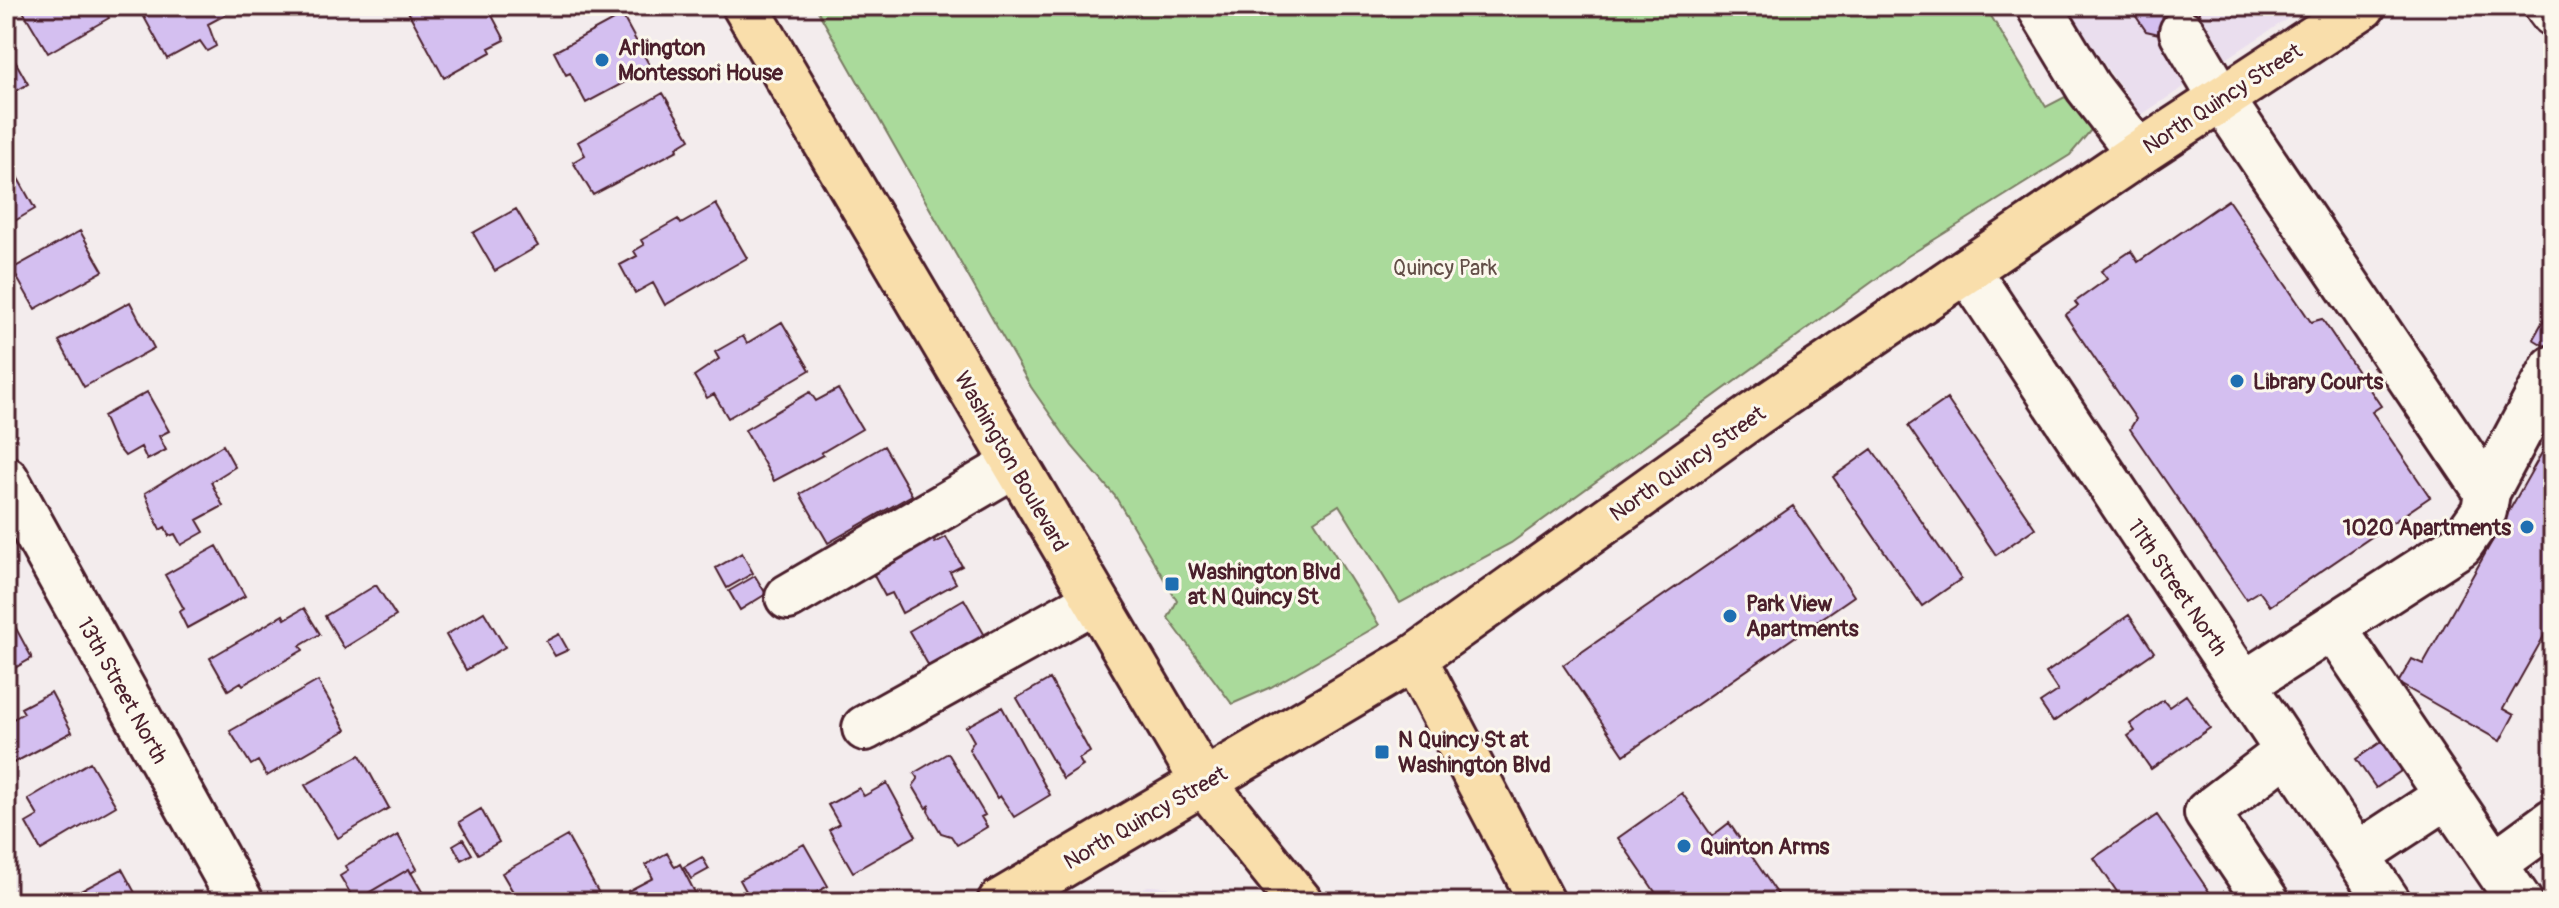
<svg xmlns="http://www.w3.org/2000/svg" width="2559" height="908" font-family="Pangolin,sans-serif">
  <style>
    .built { fill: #eadeee }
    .green { fill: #aada9b; stroke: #7a7c63; stroke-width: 2 }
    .building { fill: #d4bff0; stroke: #4a1f2b; stroke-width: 2 }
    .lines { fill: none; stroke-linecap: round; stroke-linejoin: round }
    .minor-casing { stroke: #4a1f2b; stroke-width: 50 }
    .major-casing { stroke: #4a1f2b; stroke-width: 50 }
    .minor { stroke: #fbf7ec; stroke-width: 44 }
    .major { stroke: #f9deab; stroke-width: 44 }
    .poi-dot { fill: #1f6fb2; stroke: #fbf7ec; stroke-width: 3 }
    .labels { text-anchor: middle; stroke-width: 6; stroke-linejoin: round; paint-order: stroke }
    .poi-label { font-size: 22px; font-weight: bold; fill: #4a1f2b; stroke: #fbf7ec; text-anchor: start }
    .street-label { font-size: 22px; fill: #4a1f2b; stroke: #fbf7ec }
    .park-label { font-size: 22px; fill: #624e47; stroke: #fbf7ec }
  </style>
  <rect width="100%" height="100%" fill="#f3eced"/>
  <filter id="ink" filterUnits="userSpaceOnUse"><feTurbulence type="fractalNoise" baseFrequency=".0125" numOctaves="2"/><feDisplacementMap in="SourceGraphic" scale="16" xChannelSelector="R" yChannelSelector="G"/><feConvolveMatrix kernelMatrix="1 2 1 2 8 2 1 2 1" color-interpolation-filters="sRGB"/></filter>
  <g filter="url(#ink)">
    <path class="built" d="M2062,6H2307L2141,115Z
      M1148,886L1168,887L1191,902H1112Z"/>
    <path class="green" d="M815,6H1985L2046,107L2065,97L2091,130L2070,155L1908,256L1511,543L1400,603L1339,505L1314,521L1379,625L1271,687L1232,704L1168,618L1177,601L1115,496L1072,446L1031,387Z"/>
    <path class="building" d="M20,6H102L109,18L48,53Z
      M138,6H220L225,15L208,24L216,46L207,51L200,41L167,59Z
      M405,6H487L505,40L489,48L491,52L444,78Z
      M2129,6H2200L2197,24L2172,37L2146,31Z
      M622,15L651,68L586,103L570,73L566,75L554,52Z
      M6,45L28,84L6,97Z
      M663,93L690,139L677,147L678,150L593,195L573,162L585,155L578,142Z
      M10,164L35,209L6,226V166Z
      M2228,200L2311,322L2322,319L2347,356L2381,406L2372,412L2430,497L2270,606L2259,591L2246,599L2130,429L2136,419L2065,315L2078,306L2075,302L2107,279L2101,271L2131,251L2138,262Z
      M716,204L747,258L665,305L653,283L635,293L620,265L637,256L634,251L644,245L641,240L678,219L681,224Z
      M516,209L538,246L495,271L473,233Z
      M80,231L103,271L35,309L12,269Z
      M130,302L154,348L84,387L59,341Z
      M2553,303V351L2533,339Z
      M782,322L810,370L728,418L714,394L707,398L694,376L719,359L715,352L743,336L747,343Z
      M838,389L862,429L821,453L823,455L774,481L745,430L810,392L816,401Z
      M147,392L169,431L159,436L166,450L147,460L141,447L125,456L115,444L103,416Z
      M1947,399L2035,528L1996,555L1908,426Z
      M2553,433V620L2503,709L2514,715L2500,741L2398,683L2412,659L2423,664Z
      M223,445L235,467L211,482L223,506L197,520L204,532L181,545L175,534L169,536L165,527L160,530L145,493Z
      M884,446L912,495L828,543L800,494Z
      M1872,449L1961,579L1922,606L1833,477Z
      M1793,506L1854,596L1624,755L1563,665Z
      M928,532L935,543L946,537L962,566L950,572L956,583L902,613L892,593L885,596L873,574L879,570L875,562Z
      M217,546L245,596L187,628L179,612L184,609L165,575Z
      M742,553L753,573L727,588L716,568Z
      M755,576L766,594L740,610L729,591Z
      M376,585L396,616L344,648L325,616Z
      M964,599L991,646L935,677L909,631Z
      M304,608L320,634L300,646L303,650L243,685L241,682L228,690L210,658L283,615L285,619Z
      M484,612L505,647L466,670L446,635Z
      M2129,615L2154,652L2053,722L2040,703L2058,691L2046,673Z
      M12,621L32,658L6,673V624Z
      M559,634L568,650L555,656L546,641Z
      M1050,679L1090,752L1079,759L1083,766L1063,779L1017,698Z
      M318,681L346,730L267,776L258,761L251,765L230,731Z
      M51,692L72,732L6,767V723L24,713L21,708Z
      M2186,695L2210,728L2151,769L2128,736L2135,731L2130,724L2163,700L2169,707Z
      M1002,707L1050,795L1014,817L1000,796L997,798L969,749L974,741L966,727Z
      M2387,738L2407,767L2376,788L2356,759Z
      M948,753L985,815L981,817L987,827L957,845L951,836L941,833L928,811L929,806L926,808L913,786L918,779L914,773Z
      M360,755L389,808L338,838L305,785Z
      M90,762L116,806L41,850L26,823L38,816L28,799Z
      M887,783L916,836L853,872L829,830L839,824L828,805L859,788L864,796Z
      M1682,793L1712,836L1729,823L1783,902H1662L1618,838Z
      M481,809L499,842L478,854L459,822Z
      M2157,815L2216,902H2124L2094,858Z
      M398,835L417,869L411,873L409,869L355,901L340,876L348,871L345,866Z
      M567,836L600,895L587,902H519L502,873Z
      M463,839L472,854L461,860L453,845Z
      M804,844L828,886L799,902H752L740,880Z
      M667,853L675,867L680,864L700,902H634L628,891L653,878L646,865Z
      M702,857L709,869L691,879L684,867Z
      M122,869L140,902H60Z
      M409,869L428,902L356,900Z"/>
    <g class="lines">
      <defs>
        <path id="minor" d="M2039,6L2088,87L2139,153
          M2547,6L2553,14
          M2182,32L2221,98L2487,492
          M1968,271L2388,902
          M6,479L241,902
          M788,597L1014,465
          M2333,627L2494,864L2553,821
          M2244,684L2460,545L2484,511L2487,492L2553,368
          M865,728L1094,601
          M2357,855L2447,796
          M2494,864L2520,902
          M2267,902L2207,813L2288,751"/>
        <path id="major" d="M745,6L1204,783L1300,902
          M1414,658L1542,902
          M1000,902L1414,658L1755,414L2139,153L2363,6"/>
      </defs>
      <use href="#minor" class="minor-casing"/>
      <use href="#major" class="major-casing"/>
      <use href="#minor" class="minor"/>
      <use href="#major" class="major"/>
    </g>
  </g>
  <g class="poi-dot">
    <circle cx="602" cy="60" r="8"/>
    <circle cx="2237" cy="381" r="8"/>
    <circle cx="2527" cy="527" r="8"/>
    <rect x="1164" y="576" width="16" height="16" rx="4"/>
    <circle cx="1730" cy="616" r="8"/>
    <rect x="1374" y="744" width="16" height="16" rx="4"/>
    <circle cx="1684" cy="846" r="8"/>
  </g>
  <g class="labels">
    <g class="poi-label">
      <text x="618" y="55">Arlington<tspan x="618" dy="25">Montessori House</tspan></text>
      <text x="2253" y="389">Library Courts</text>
      <text x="2511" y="535" text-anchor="end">1020 Apartments</text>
      <text x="1188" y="579">Washington Blvd<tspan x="1188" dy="25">at N Quincy St</tspan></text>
      <text x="1746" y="611">Park View<tspan x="1746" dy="25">Apartments</tspan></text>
      <text x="1398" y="747">N Quincy St at<tspan x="1398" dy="25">Washington Blvd</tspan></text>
      <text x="1700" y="854">Quinton Arms</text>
    </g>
    <g class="street-label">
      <text transform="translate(2222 98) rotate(-33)" y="8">North Quincy Street</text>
      <text transform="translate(1012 461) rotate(60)" y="8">Washington Boulevard</text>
      <text transform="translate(1687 463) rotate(-35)" y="8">North Quincy Street</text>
      <text transform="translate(2178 587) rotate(56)" y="8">11th Street North</text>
      <text transform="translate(123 690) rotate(61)" y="8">13th Street North</text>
      <text transform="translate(1145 817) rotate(-30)" y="8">North Quincy Street</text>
    </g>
    <g class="park-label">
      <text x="1445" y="275">Quincy Park</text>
    </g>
  </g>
  <rect width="2559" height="908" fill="none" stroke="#fbf7ec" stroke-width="32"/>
  <rect x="16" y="16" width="2527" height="876" fill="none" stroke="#4a1f2b" stroke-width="3" filter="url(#ink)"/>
</svg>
